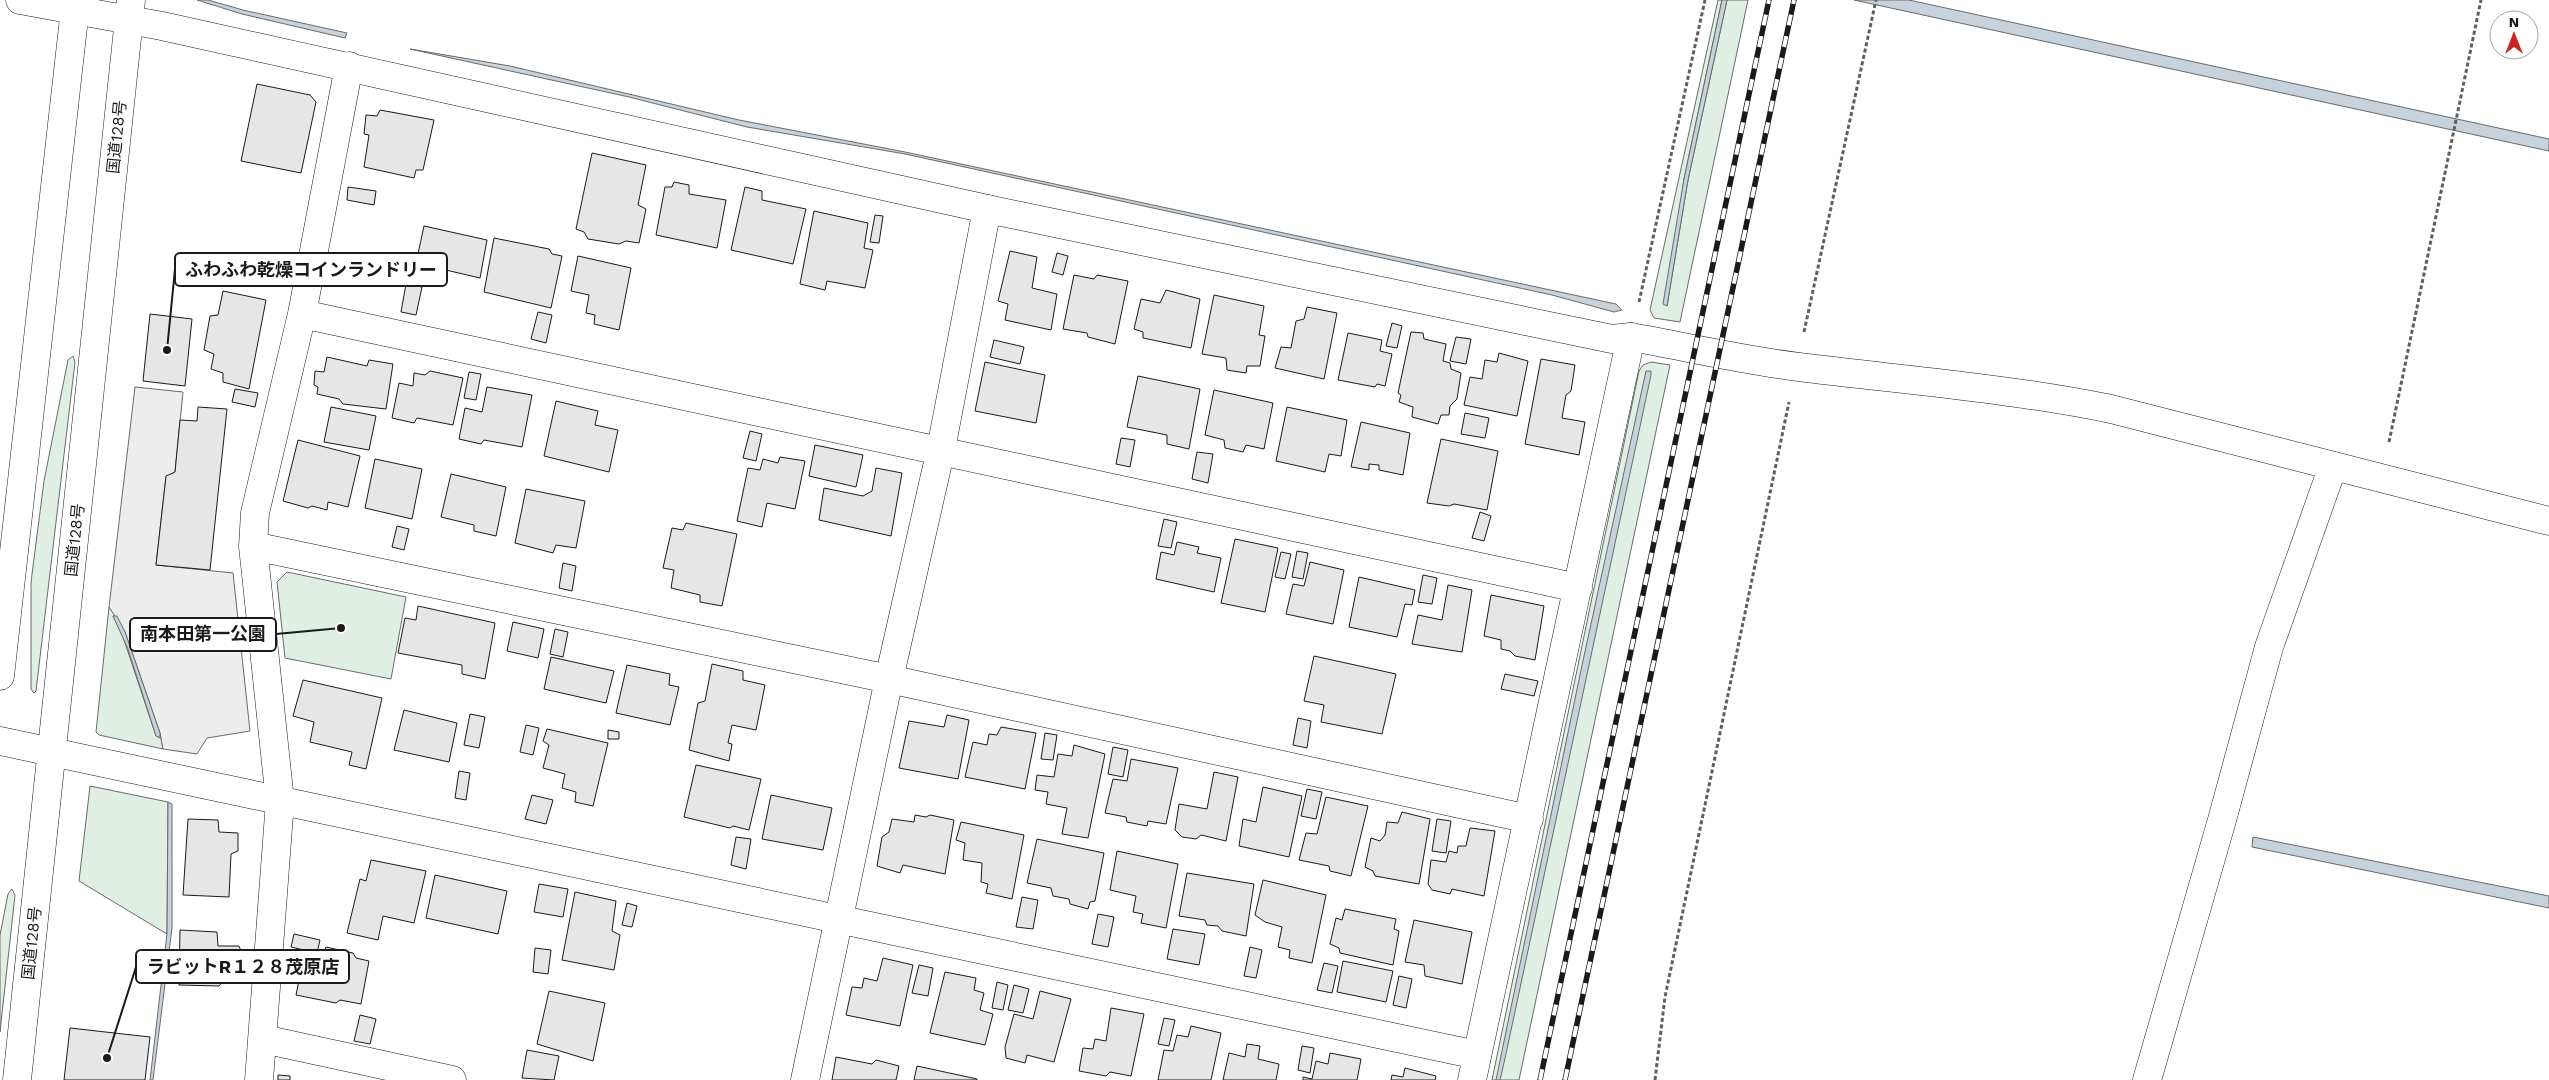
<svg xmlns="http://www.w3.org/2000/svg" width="2549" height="1080" font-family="'Work Sans','Noto Sans JP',sans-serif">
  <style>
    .green { fill: #e0efe3; stroke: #6a6a6a }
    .parking { fill: #ededed; stroke: #6a6a6a }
    .water { fill: #c6d2dc; stroke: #6a6a6a }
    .building { fill: #e6e6e6; stroke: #1a1a1a }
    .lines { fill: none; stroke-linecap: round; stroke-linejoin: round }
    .street-casing { stroke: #1a1a1a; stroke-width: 29 }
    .secondary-casing { stroke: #1a1a1a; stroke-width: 29 }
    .highway-casing { stroke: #1a1a1a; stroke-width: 29 }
    .path { stroke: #5f5f5f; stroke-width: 3; stroke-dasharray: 4 2.5; stroke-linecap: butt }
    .street { stroke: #fff; stroke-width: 28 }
    .secondary { stroke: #fff; stroke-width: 28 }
    .highway { stroke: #fff; stroke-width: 28 }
    .rail-casing { stroke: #1a1a1a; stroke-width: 5.5 }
    .rail { stroke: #fff; stroke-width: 4; stroke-dasharray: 11; stroke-linecap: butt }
    .labels { text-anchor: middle; stroke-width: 4; stroke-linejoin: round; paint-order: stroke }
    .street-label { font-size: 16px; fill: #1a1a1a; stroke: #fff }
    .leader { fill: none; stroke: #1a1a1a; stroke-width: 2 }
    .callout-dot { fill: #1a1a1a; stroke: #fff; stroke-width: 2 }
    .callout { fill: #fff; stroke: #1a1a1a; stroke-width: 2 }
    .callout-label { font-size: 18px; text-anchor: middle; font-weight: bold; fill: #1a1a1a }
  </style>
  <rect width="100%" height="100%" fill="#fff"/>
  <path class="green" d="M1718,0H1722L1684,179L1667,306L1688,180L1727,0H1748L1680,322L1654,318L1650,310Z
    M73,356L75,362L36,691L34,693L31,689V582L44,481L68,360Z
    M1651,362L1670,365L1519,1080H1492L1639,371L1643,365Z
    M287,572L406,597L391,679L285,658L277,582Z
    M109,607L117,616H113L122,634L156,736L160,737V733L163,749L99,735L96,732Z
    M90,786L168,802L167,934L79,881Z
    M12,889L15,895L0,1032V935L8,894Z"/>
  <path class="parking" d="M135,387L183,392L175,472L166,477L156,565L233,573L250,731L207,738L197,754L163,749L160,733L125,632L109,607Z"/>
  <path class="water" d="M197,0H208L243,10L347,33L345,38L242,14Z
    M1722,0H1727L1688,180L1667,306L1663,304L1684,179Z
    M1854,0H1909L2549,139V151Z
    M410,49L510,66L739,120L905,152L1616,304L1622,310L1614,312L1552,295L905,154L747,127L629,97Z
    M1646,371H1651V375L1504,1063L1500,1080H1496L1581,670Z
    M113,616H117L125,632L160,733V738L156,736L128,649Z
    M168,802L172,804V928L153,1080H150L167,934Z
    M2253,837L2549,896V908L2252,847Z"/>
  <path class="building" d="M257,84L310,95L316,102L301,173L241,161Z
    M380,110L434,120L423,170H416L414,178L364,167L369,135L364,134L366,115L377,116Z
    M592,153L646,165L638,205L646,209L639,243L626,241L619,244L588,239L584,232L576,229Z
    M674,182L689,185V194L726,200L717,248L656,235L665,187H672Z
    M348,187L376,191L374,205L347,200Z
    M745,187L762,191V200L806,209L793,264L731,250Z
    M814,211L868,223L864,248L873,250L865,288L827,281L825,290L800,284Z
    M875,215L883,216L879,243L870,242Z
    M424,226L487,240L480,278L416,263Z
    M494,238L549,249L552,254L562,256L551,308L484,292Z
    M1010,251L1037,257L1032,288L1057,294L1051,330L1005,320L1008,304L998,301Z
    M1057,253L1068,256L1063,275L1052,272Z
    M578,256L631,268L619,330L594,324L595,315L586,313L589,295L571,291Z
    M1074,275L1094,279L1097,275L1128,281L1115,344L1088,337L1087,333L1063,329Z
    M406,284L422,287L416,315L401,312Z
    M1166,290L1200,299L1191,348L1143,338V332L1134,329L1141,299L1160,303Z
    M223,291L266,300L249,389L223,382V373L211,369L214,354L204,350L210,316L218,315Z
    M1214,295L1264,306L1259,335L1265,336L1260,366H1247L1246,373L1227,370L1226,358L1202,354Z
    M1307,307L1337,313L1324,379L1275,368L1281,347L1291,348L1296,321L1304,319Z
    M538,312L552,315L546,343L531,339Z
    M150,314L192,319L185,386L143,381Z
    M1392,323L1402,326L1397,348L1386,346Z
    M1411,332L1423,333L1424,339L1446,344L1443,361L1450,363L1451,369L1461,373L1457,399L1450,406L1449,415H1441L1438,424L1412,417L1413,407L1399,402L1401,395L1398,393Z
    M1348,333L1382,340L1380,351L1392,354L1385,386L1377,384L1375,387L1338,380Z
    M1456,337L1471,339L1466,364L1450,361Z
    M994,340L1024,347L1020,364L990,357Z
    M1499,353L1528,361L1517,416L1464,405L1470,377L1482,379L1485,360L1497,362Z
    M327,357L367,366L369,360L393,364L386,409L343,404L339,399L317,394L318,387L314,385L315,371L324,372Z
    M1541,359L1575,365L1571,391L1566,395L1562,418L1585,422L1579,455L1525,444Z
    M985,362L1045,375L1036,423L975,411Z
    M430,371L463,378L453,425L417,418L414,423L392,418L399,383L413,386L414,373L425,375Z
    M469,372L481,374L476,400L464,398Z
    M1138,376L1200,389L1189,449L1167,444V435L1127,427Z
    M487,387L532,395L522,447L484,440L481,444L459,439L465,408L482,412Z
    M235,389L258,393L255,407L232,402Z
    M1214,390L1273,403L1264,449L1246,445L1243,452L1225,448L1224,440L1205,435Z
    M556,401L598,411L595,425L618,430L609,472L544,456Z
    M198,407L227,409L210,570L156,565L166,476L175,472L180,420L197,421Z
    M331,407L376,416L369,450L324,442Z
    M1287,407L1347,420L1341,456L1329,454L1325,472L1276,461Z
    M1465,413L1489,418L1485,438L1461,434Z
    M1361,422L1410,433L1403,475L1379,470V465L1369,464V470L1351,467Z
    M750,431L762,434L756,461L743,458Z
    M1121,438L1135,440L1130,467L1116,464Z
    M1441,439L1498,451L1487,510L1454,504L1449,506L1427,503Z
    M298,440L360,456L348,507L328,502L327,510L312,506L308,508L283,501Z
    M815,445L863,455L856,487L809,476Z
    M1197,452L1213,454L1208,483L1192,479Z
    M780,457L805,461L795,509L767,503L762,527L737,521L748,468L760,470L763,459L778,463Z
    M375,459L422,469L412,519L365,508Z
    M876,468L902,473L891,536L819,520L824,488L863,496L872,491Z
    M451,474L506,487L496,536L474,531V525L441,517Z
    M526,489L585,501L576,548L556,545L553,553L515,543Z
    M1480,512L1491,516L1484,541L1472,538Z
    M1164,519L1177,522L1171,548L1158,546Z
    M686,523L737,534L722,606L700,602V595L671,588L674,570L663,568L672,528L683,530Z
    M397,526L409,529L404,550L392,547Z
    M1235,539L1278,548L1265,612L1221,603Z
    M1177,542L1199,547L1197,553L1221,558L1214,592L1156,579L1161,552L1174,555Z
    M1297,551L1308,553L1303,579L1292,577Z
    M1281,552L1291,554L1285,579L1275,577Z
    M1310,562L1344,570L1333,624L1286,614L1293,584L1304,586Z
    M563,563L576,566L572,591L559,588Z
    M1423,575L1437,578L1432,604L1418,602Z
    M1359,577L1415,590L1412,605L1405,604L1397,637L1349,627Z
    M1448,585L1472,590L1462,652L1412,644L1418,615L1442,620Z
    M1491,595L1544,606L1535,660L1515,656L1510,651L1501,649V640L1484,636Z
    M418,606L495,623L485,679L462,674V665L398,653L405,618L416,620Z
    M513,622L544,629L538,658L507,651Z
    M555,629L568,632L563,657L550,654Z
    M1314,656L1396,674L1382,734L1321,722L1324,705L1304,701Z
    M551,657L614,671L606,703L544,689Z
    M712,664L743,671V680L765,685L756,730L732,725L728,743L732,744L729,761L689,750L698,703L705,701Z
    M627,665L670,674L669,685L679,687L670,725L616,713Z
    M1505,674L1538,681L1534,696L1501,689Z
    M303,680L382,698L366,769L349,765L352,752L310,742L314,722L293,716Z
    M404,710L457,723L449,762L394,750Z
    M470,714L485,717L479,748L464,745Z
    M947,715L969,720L958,779L899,768L909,721L944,727Z
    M1298,718L1311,721L1307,748L1293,745Z
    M526,725L539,728L533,755L520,752Z
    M1001,727L1036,733L1025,789L965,777L973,742L987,745L989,734L997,735Z
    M547,729L608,743L593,806L575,802L576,792L562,788L565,774L543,768L549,745L543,741Z
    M608,730L619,732V739H608Z
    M1045,733L1057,735L1053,760L1041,759Z
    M1074,745L1105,754L1088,838L1062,834L1067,808L1046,804L1048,792L1035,790L1037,775L1054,777L1058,754L1072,756Z
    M1113,747L1128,750L1123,777L1108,774Z
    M1131,759L1178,768L1166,824L1148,821L1147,826L1127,822L1126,817L1105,813L1113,779L1127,781Z
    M696,765L761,779L749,830L733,826L730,828L684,817Z
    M459,771L470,773L466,800L455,798Z
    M1214,772L1238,777L1226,841L1201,835L1196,839L1182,837L1175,830L1179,804L1207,809Z
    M1263,787L1302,796L1289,857L1239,846L1243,819L1256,822Z
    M1307,789L1322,792L1316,819L1301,816Z
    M532,795L553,800L546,824L525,819Z
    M771,795L832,808L823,850L762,839Z
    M1326,797L1368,806L1351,876L1330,871L1329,866L1299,860L1306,833L1317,834Z
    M1402,812L1430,819L1419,884L1375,876L1373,871L1365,867L1371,838L1380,841L1385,835L1387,822L1398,823Z
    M915,815L926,817L930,815L954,820L945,874L903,865L900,873L877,866L882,837L889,832L892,819L914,822Z
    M188,819L218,820L219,832L238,833V851L231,854L229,897L183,895Z
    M1437,819L1451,821L1446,853L1432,851Z
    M961,822L1024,835L1012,899L986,893L988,884L981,882L982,863L963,860L965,843L956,840Z
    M1470,828L1495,831L1484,896L1452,889L1450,894L1432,890L1428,884L1431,860L1446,862L1449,851L1457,853L1458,846H1466Z
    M736,837L751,839L746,869L731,865Z
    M1037,839L1104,853L1095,901L1090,902L1088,909L1070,904L1069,899L1053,896L1051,888L1027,883Z
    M1117,851L1178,864L1166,928L1141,923L1143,914L1133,912L1136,896L1110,890Z
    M371,860L426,871L414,923L383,916L378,940L347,933L360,879L366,881Z
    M1187,873L1254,884L1246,936L1222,931L1218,926L1207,925L1205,920L1179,916Z
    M435,875L507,891L498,934L426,918Z
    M1263,880L1326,895L1312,963L1289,958L1290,950L1278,947L1282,927L1265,922L1255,915Z
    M539,884L568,889L563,917L534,912Z
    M575,892L616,901L612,931L620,935L614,970L562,960Z
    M1022,897L1038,900L1033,929L1016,927Z
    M627,903L637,906L632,927L622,925Z
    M1345,909L1396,919L1394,929L1399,931L1393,965L1340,953L1339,948L1330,944L1336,918L1342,920Z
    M1098,914L1114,917L1108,947L1092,944Z
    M1414,920L1472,932L1462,984L1425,976L1424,965L1405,962Z
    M1173,929L1205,934L1199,965L1167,959Z
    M180,930L217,932L218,946H239L243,956L242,981H223L219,986L179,985Z
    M294,934L320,940L317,953L291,947Z
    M326,947L353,953L356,958L369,961L361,1004L340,1000L336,1003L296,995L304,956L323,958Z
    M1250,947L1262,950L1256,978L1244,976Z
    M535,948L551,950L548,974L533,972Z
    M883,958L913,965L900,1026L846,1015L852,987L862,988L864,978L877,981Z
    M1343,961L1393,971L1386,1002L1337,992Z
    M1324,963L1338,966L1332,993L1317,990Z
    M919,965L933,968L928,996L912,993Z
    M945,972L976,978L974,990L984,993L980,1010L993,1014L985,1045L930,1033Z
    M1399,976L1412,979L1406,1008L1393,1005Z
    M997,982L1008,985L1003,1010L992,1008Z
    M1014,985L1029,989L1023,1013L1008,1010Z
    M549,991L605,1003L593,1061L537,1044Z
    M1040,991L1071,999L1054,1062L1027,1055L1025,1063L1006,1058L1005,1047L1014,1014L1033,1019Z
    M1111,1008L1144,1014L1131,1076L1110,1072L1106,1076L1079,1071L1083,1048L1093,1049L1095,1039L1106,1041Z
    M360,1015L376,1019L370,1044L354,1041Z
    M1164,1018L1175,1020L1169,1046L1158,1044Z
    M1191,1026L1221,1033L1211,1080H1158L1164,1050L1173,1051L1177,1035L1188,1037Z
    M70,1028L150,1037L145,1080H64Z
    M1247,1044L1260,1046L1258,1059L1279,1064L1276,1080H1223L1229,1053L1245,1057Z
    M1302,1046L1314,1048L1310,1073L1298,1070Z
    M527,1050L559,1056L554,1080L522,1078Z
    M1330,1053L1361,1059L1357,1080H1303V1077L1312,1079L1316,1061L1328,1064Z
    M836,1057L872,1064L876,1060L899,1066L896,1080H832Z
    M917,1066L977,1079V1080H914Z
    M1405,1068L1436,1076L1435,1080H1391L1392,1075L1403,1077Z
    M278,1075L290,1076V1080H278Z"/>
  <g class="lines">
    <defs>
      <path id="street" d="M302,314L1578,588
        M253,546L889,679L1529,819
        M263,1039L452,1080
        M259,1080L280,801L253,546L255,513L302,314L349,66
        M805,1080L889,679L941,449L987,209
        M1472,1080L1631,337
        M2147,1080L2222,820L2269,647L2333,466"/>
      <path id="secondary" d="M20,0L162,26L987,209L1612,339L1631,337C1687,347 1743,360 1799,367C1903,380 2008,388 2111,409L2549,521
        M0,741L1477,1055"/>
      <path id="highway" d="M0,676L76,0
        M17,1080L131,0"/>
    </defs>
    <use href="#street" class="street-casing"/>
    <use href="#secondary" class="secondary-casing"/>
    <use href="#highway" class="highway-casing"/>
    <path class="path" d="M1639,302L1705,0
      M1804,332L1876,0
      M2389,442L2481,0
      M1655,1080L1665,997L1789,402"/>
    <use href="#street" class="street"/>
    <use href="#secondary" class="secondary"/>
    <use href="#highway" class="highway"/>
    <defs>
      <path id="rail" d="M1540,1080L1769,0
        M1565,1080L1794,0"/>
    </defs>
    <use href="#rail" class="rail-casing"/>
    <use href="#rail" class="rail"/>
  </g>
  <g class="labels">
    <g class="street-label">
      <text transform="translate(116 137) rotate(-84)" y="6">国道128号</text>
      <text transform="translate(74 540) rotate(-84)" y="6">国道128号</text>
      <text transform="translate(31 943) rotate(-84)" y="6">国道128号</text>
    </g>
  </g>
  <path class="leader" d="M167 350L175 269M341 628L276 634M107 1058L136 967"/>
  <g class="callout-dot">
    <circle cx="167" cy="350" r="5"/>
    <circle cx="341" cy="628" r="5"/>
    <circle cx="107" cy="1058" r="5"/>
  </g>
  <g class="callout">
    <rect x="175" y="253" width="272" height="33" rx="5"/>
    <rect x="130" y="618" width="146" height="33" rx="5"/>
    <rect x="136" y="950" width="213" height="33" rx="5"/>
  </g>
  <g class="callout-label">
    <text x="311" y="276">ふわふわ乾燥コインランドリー</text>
    <text x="203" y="640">南本田第一公園</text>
    <text x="243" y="973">ラビットR１２８茂原店</text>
  </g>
  <g transform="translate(2514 35)"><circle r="24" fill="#ffffff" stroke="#a3a3a3"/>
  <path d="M0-4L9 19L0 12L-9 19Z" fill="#c62828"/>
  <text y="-8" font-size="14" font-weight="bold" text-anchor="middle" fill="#1a1a1a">N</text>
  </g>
</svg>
